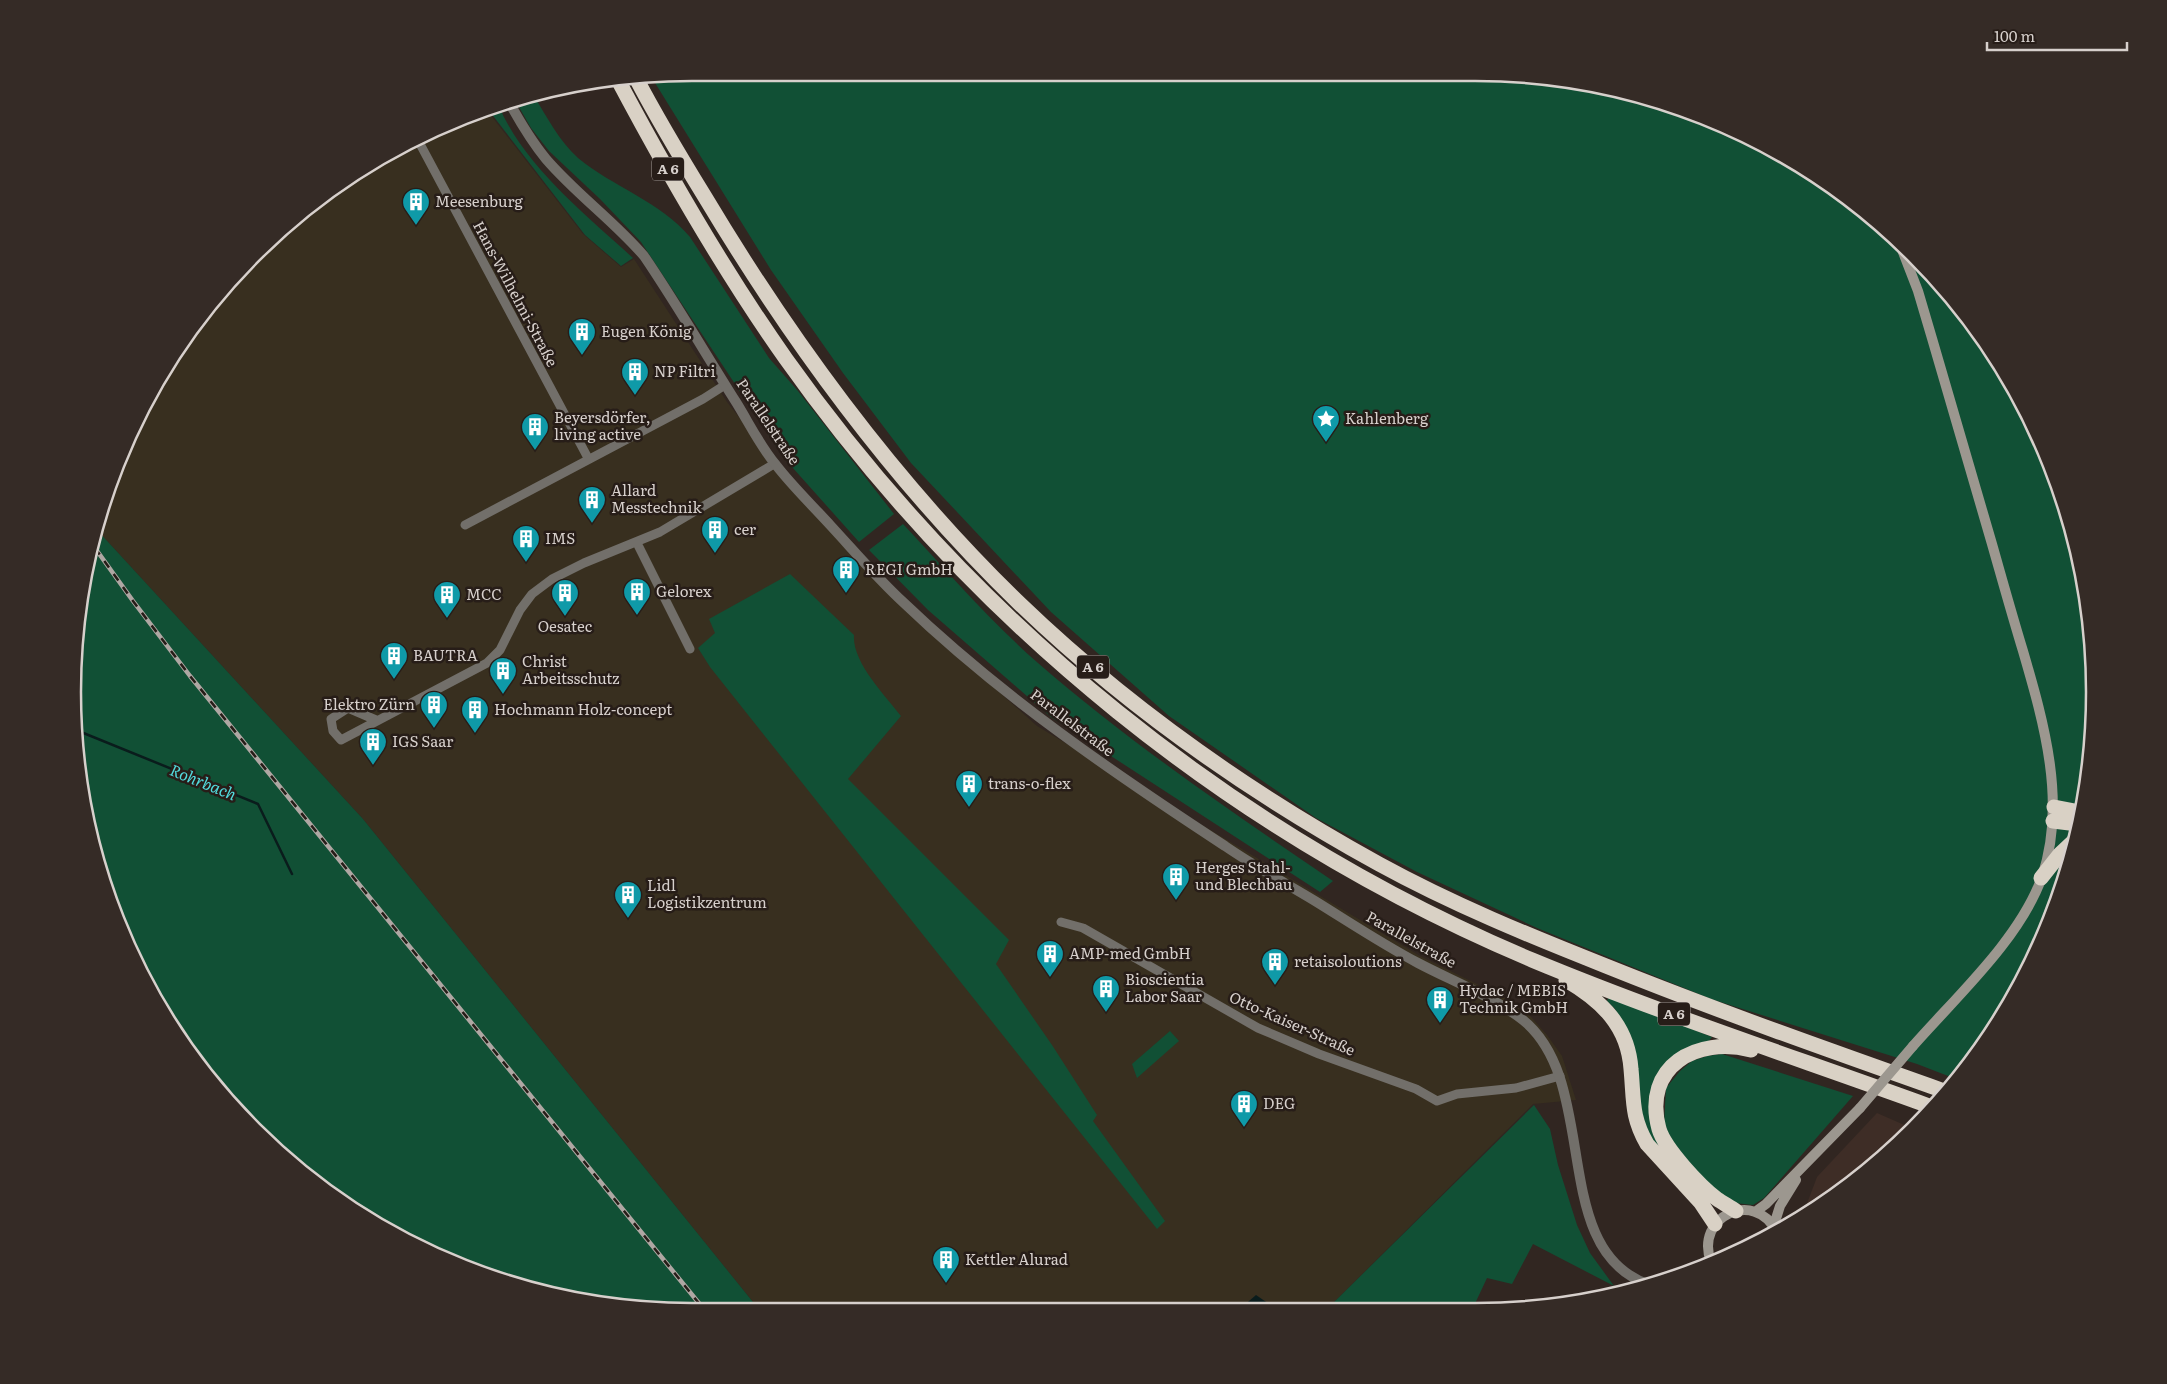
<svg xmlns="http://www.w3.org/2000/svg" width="2167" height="1384" font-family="Literata,serif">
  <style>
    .built { fill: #3e2d26 }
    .industrial { fill: #382f1f }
    .green { fill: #115035 }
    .water { fill: #0a1c1c }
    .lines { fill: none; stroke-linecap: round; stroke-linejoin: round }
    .stream { stroke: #0a1c1c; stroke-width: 2.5 }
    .minor { stroke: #726f6a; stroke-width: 9 }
    .tertiary { stroke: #726f6a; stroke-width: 10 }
    .secondary { stroke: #9c978f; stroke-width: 10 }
    .motorway { stroke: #d9d1c5; stroke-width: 15 }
    .rail-casing { stroke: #afa7a3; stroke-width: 4.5 }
    .rail { stroke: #271d18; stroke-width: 2.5; stroke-dasharray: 8; stroke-linecap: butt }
    .secondary-bridge { stroke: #9c978f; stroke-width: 10 }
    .labels { text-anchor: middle; stroke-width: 5; stroke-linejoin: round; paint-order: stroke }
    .shield { fill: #271d18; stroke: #a29a96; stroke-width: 1 }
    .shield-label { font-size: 14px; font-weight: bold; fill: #d7d0cc }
    .poi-label { font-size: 15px; fill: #d7d0cc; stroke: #271d18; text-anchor: start }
    .street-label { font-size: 15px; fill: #d7d0cc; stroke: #271d18 }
    .water-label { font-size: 16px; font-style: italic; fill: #52dbde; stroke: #271d18 }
    .rim { fill: none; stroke: #d7d0cc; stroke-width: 2.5 }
  </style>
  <rect width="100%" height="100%" fill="#312621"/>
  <path class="built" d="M1877,1113L1909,1127L1852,1183L1803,1214L1817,1177Z"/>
  <path class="industrial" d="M486,109L583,234L621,267L634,259L727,402L775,463L897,600L1037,726L1420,956L1505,998L1525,1010L1547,1035L1562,1056L1576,1100L1533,1104L1327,1309L757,1307L363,819L98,531L105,493L155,383L200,315L254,254L348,177Z"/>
  <path class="green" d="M652,78H1556L1712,120L1852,201L1941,284L2012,383L2062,493L2089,611L2093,733L2073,853L2030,966L1966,1069L1956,1079L1917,1064L1711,999L1537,928L1417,872L1316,818L1169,716L1051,612L911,463L843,373L771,270Z
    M534,96C547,117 559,141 578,158C613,187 661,202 690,237L769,358L798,391L894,514L859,542L784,458L641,242L600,199L549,151L531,128L515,100Z
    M498,104C523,165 586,215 633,258L621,266L585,235L487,108Z
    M903,524C947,571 989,620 1038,663C1130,743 1232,812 1333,881L1320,892L1051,717L928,610L869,550Z
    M98,531L363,819L757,1307L611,1306L455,1264L315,1183L254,1130L177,1036L136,966L94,853L78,773L74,652Z
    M790,574L854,635C852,662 885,695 901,716L848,779L1009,940L996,964L1052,1045L1097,1115L1093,1121L1165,1221L1157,1229L710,667L698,648L715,633L709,619Z
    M1609,996L1712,1037L1708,1042L1684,1049L1673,1057L1650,1107L1651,1126L1668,1161L1645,1130L1624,1025L1615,1009L1607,1001Z
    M1170,1031L1179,1041L1137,1078L1132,1064Z
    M1722,1054L1853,1096L1764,1198L1753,1205L1735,1203L1718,1195L1669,1139L1664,1124L1666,1088L1680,1071L1692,1061L1707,1056Z
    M1534,1105L1550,1129L1558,1165L1577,1225L1590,1253L1614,1286L1533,1244L1512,1284L1487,1278L1472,1310L1327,1309Z"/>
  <path class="water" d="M1256,1295L1275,1308L1276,1309H1242L1241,1308Z"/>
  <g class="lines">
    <path class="stream" d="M76,730L258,804L292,874"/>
    <path class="minor" d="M419,142L588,458
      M465,525L703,399L725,385
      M637,543L690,649
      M376,720L348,708L331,719L333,731L341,740L487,663L500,650L520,610L532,594L552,579L584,563L660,532L774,464
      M1061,922L1083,928L1258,1028L1319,1054L1416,1089L1437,1101L1457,1094L1516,1088L1560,1076"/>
    <path class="tertiary" d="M509,102C520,122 532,142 546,159C576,194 614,221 644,256C676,303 705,353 736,402C749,423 760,446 776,465C793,487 813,506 831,526C855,552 878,579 903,602C1001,696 1112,772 1225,846C1254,866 1285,883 1315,901C1349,922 1382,944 1418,963C1452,981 1492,996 1523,1020C1602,1084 1547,1251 1650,1285"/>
    <path class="secondary" d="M1901,247L1918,291C1943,375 1967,459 1992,544C2002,579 2012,615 2023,651C2044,723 2067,803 2042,877C2020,939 1956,997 1913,1046
      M1755,1212L1766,1204L1860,1108
      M1774,1225L1780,1206L1796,1180
      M1711,1262C1694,1216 1755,1189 1776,1231"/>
    <path class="motorway" d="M617,78C668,174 723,270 786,359C974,624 1233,834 1532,960C1662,1014 1797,1058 1929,1106
      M636,78C657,118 681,158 705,197C793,344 895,483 1019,603C1126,706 1250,793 1379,864C1452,904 1530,936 1606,966C1718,1011 1831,1051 1944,1091
      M2054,807L2080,812
      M2053,821L2078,824
      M2041,878L2060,854L2076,839
      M1566,980C1602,1001 1628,1026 1631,1069C1634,1100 1631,1116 1647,1144L1701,1203L1715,1224
      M1736,1211C1730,1207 1723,1203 1717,1199C1700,1186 1665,1149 1659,1129C1642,1066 1697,1036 1751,1050"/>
    <defs>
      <path id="rail" d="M95,548L133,601L190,676L702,1307"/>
    </defs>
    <use href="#rail" class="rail-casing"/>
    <use href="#rail" class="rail"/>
    <path class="secondary-bridge" d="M1860,1108L1913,1046"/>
  </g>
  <defs>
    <symbol id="building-pin" viewBox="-11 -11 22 30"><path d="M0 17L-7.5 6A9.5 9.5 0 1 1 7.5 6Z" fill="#0f9aa8" stroke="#271d18"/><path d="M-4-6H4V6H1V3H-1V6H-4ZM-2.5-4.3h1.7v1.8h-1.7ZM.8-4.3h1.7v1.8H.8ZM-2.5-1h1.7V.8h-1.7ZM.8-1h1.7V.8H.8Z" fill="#fff"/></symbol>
    <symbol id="sight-pin" viewBox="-11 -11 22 30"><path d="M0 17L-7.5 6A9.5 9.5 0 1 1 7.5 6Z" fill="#0f9aa8" stroke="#271d18"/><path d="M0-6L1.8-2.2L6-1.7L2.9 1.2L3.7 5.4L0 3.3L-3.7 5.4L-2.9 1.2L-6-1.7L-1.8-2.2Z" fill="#fff"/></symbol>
  </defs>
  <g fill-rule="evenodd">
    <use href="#building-pin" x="400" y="186" width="32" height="43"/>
    <use href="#building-pin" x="566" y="316" width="32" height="43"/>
    <use href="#building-pin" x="619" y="356" width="32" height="43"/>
    <use href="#sight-pin" x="1310" y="403" width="32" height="43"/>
    <use href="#building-pin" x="519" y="411" width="32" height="43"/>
    <use href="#building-pin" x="576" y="484" width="32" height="43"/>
    <use href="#building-pin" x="699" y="514" width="32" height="43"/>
    <use href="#building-pin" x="510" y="523" width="32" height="43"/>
    <use href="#building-pin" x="830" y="554" width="32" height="43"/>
    <use href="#building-pin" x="621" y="576" width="32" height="43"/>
    <use href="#building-pin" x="549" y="577" width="32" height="43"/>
    <use href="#building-pin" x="431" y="579" width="32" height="43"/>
    <use href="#building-pin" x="378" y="640" width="32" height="43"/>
    <use href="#building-pin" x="487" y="655" width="32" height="43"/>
    <use href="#building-pin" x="418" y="689" width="32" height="43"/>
    <use href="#building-pin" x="459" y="694" width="32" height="43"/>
    <use href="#building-pin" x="357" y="726" width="32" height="43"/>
    <use href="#building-pin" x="953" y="768" width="32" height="43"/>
    <use href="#building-pin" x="1160" y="861" width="32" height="43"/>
    <use href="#building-pin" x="612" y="879" width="32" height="43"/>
    <use href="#building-pin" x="1034" y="938" width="32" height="43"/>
    <use href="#building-pin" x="1259" y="946" width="32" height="43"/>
    <use href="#building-pin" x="1090" y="973" width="32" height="43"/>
    <use href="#building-pin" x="1424" y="984" width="32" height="43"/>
    <use href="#building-pin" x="1228" y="1088" width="32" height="43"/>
    <use href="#building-pin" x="930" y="1244" width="32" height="43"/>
  </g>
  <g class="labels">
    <g class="shield">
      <rect x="652" y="157.5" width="32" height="23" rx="4"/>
      <rect x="1077" y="655.5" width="32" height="23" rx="4"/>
      <rect x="1658" y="1002.5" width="32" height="23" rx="4"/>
    </g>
    <g class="shield-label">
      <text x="668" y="174">A 6</text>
      <text x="1093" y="672">A 6</text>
      <text x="1674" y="1019">A 6</text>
    </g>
    <g class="poi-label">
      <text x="435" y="207">Meesenburg</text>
      <text x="601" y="337">Eugen König</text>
      <text x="654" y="377">NP Filtri</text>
      <text x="554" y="423">Beyersdörfer,<tspan x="554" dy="17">living active</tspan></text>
      <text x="1345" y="424">Kahlenberg</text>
      <text x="611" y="496">Allard<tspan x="611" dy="17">Messtechnik</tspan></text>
      <text x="734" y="535">cer</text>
      <text x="545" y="544">IMS</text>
      <text x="865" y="575">REGI GmbH</text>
      <text x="656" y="597">Gelorex</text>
      <text x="466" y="600">MCC</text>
      <text x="565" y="632" text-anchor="middle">Oesatec</text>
      <text x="413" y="661">BAUTRA</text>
      <text x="522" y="667">Christ<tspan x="522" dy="17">Arbeitsschutz</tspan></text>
      <text x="415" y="710" text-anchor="end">Elektro Zürn</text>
      <text x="494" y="715">Hochmann Holz-concept</text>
      <text x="392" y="747">IGS Saar</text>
      <text x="988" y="789">trans-o-flex</text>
      <text x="1195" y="873">Herges Stahl-<tspan x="1195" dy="17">und Blechbau</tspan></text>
      <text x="647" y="891">Lidl<tspan x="647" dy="17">Logistikzentrum</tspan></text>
      <text x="1069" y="959">AMP-med GmbH</text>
      <text x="1294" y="967">retaisoloutions</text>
      <text x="1125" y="985">Bioscientia<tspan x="1125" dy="17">Labor Saar</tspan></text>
      <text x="1459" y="996">Hydac / MEBIS<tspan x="1459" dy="17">Technik GmbH</tspan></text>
      <text x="1263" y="1109">DEG</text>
      <text x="965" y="1265">Kettler Alurad</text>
    </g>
    <g class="street-label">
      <text transform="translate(515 294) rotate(62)" y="5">Hans-Wilhelmi-Straße</text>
      <text transform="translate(768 422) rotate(56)" y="5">Parallelstraße</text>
      <text transform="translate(1072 723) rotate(37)" y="5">Parallelstraße</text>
      <text transform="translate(1411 940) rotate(29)" y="5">Parallelstraße</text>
      <text transform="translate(1292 1024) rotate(24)" y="5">Otto-Kaiser-Straße</text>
    </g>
    <g class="water-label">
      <text transform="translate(203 782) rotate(22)" y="6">Rohrbach</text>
    </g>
  </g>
  <path d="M0 0H2167V1384H0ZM692 81H1475A611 611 0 0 1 2086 692V692A611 611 0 0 1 1475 1303H692A611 611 0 0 1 81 692V692A611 611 0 0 1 692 81Z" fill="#352b26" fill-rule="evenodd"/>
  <path class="rim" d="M692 81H1475A611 611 0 0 1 2086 692V692A611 611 0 0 1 1475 1303H692A611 611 0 0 1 81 692V692A611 611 0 0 1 692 81Z"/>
  <path d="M1987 42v8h140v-8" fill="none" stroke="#d7d0cc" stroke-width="2.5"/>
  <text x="1994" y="42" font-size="15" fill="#d7d0cc" stroke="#271d18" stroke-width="4" paint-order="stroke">100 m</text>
</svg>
